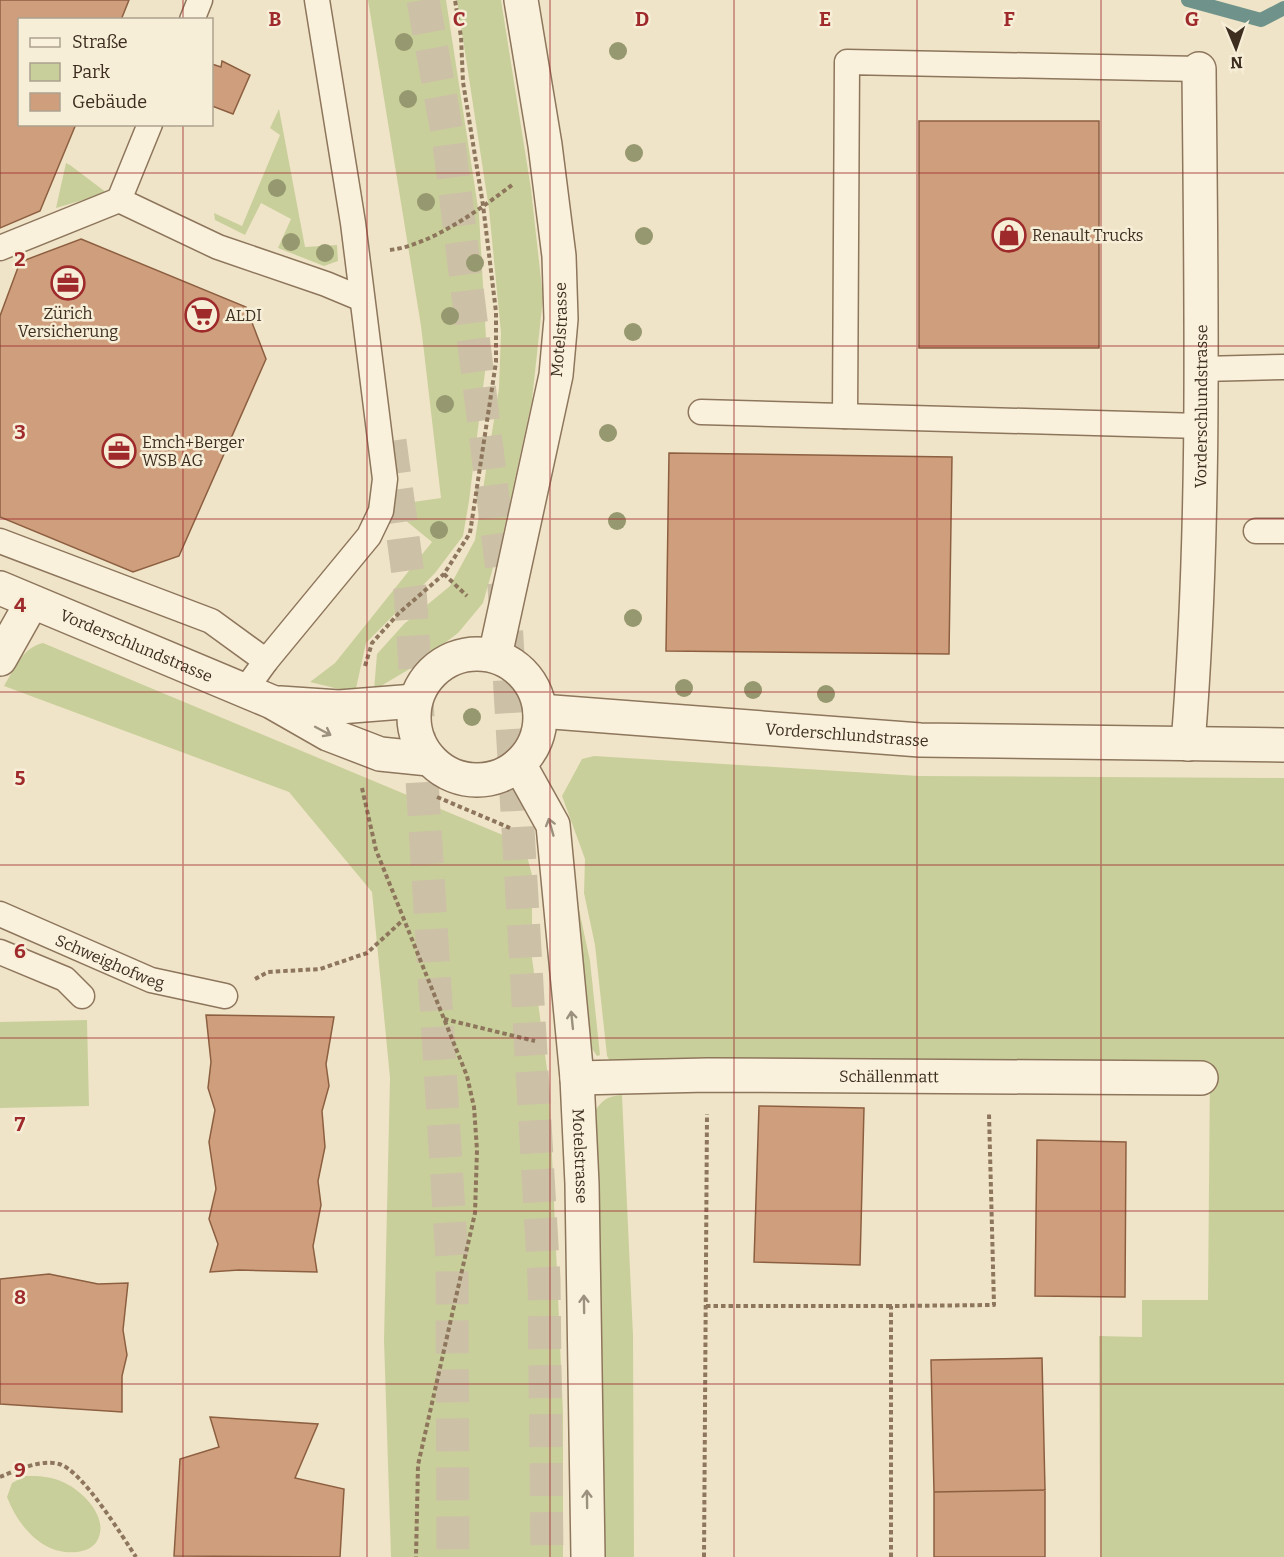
<svg xmlns="http://www.w3.org/2000/svg" width="1284" height="1557" font-family="Bitter,serif">
  <style>
    .green { fill: #c9cf9b }
    .lines { fill: none; stroke-linecap: round; stroke-linejoin: round }
    .stream { stroke: #6f938a; stroke-width: 14 }
    .building { fill: #cf9f7d; stroke: #8d5f41; stroke-width: 1.5 }
    .motorway-tunnel { stroke: #ccc0a6; stroke-width: 33; stroke-dasharray: 33 16; stroke-linecap: butt }
    .service-casing { stroke: #8d765c; stroke-width: 27 }
    .minor-casing { stroke: #8d765c; stroke-width: 36 }
    .tertiary-casing { stroke: #8d765c; stroke-width: 36 }
    .path { stroke: #8d765c; stroke-width: 4; stroke-dasharray: 4.5 3; stroke-linecap: butt }
    .service { stroke: #faf1dc; stroke-width: 24 }
    .minor { stroke: #faf1dc; stroke-width: 33 }
    .tertiary { stroke: #faf1dc; stroke-width: 33 }
    .tree { fill: #96986f }
    .oneway { stroke: #9c907e }
    .grid { fill: none; stroke: #9e2a2b; stroke-width: 1.5; stroke-opacity: 0.55 }
    .labels { text-anchor: middle; stroke-width: 5; stroke-linejoin: round; paint-order: stroke }
    .poi-label { font-size: 16px; fill: #3d2e20; stroke: #f7eed8; text-anchor: start }
    .street-label { font-size: 16px; fill: #3d2e20; stroke: #f7eed8 }
    .grid-label { font-size: 20px; text-anchor: middle; font-weight: bold; fill: #9e2a2b; stroke: #f7eed8; stroke-width: 5; stroke-linejoin: round; paint-order: stroke }
  </style>
  <rect width="100%" height="100%" fill="#f0e4c8"/>
  <path class="green" d="M368,0H446L479,214L487,356L469,501L463,536L435,573L366,643L355,693L310,682L335,663L432,542L405,520L406,503L441,498L421,326Z
    M457,0H501L531,189L543,298L532,400L504,529L483,603L458,633L413,667L374,690L377,654L404,624L450,586L475,540L499,388L501,333L489,209Z
    M279,109L305,247L337,245L338,261L324,266L278,248L291,219L261,203L245,235L215,220L214,213L242,226L280,135L270,128Z
    M66,163L70,165L107,193L56,208Z
    M43,643L515,840L527,856L532,875V958L549,1084L563,1414V1557H391L384,1340L390,1078L372,892L289,792L4,686C15,668 22,648 43,643Z
    M594,756L919,776L1284,778V1557H1100L1099,1336L1142,1337V1300H1208L1210,1067L610,1061L607,1056L595,945L584,893L585,859L562,796L582,759Z
    M578,905L590,961L600,1055L597,1056L583,1035L572,918Z
    M87,1020L89,1106L0,1108V1022Z
    M622,1095L633,1335L634,1557H603L602,1393L592,1119C598,1103 605,1096 622,1095Z
    M25,1476C38,1476 52,1476 65,1483C84,1492 110,1519 97,1541C93,1548 85,1551 77,1552C43,1556 18,1526 7,1497L12,1483Z"/>
  <g class="lines">
    <path class="stream" d="M1188,0L1261,20L1284,8"/>
  </g>
  <path class="building" d="M0,0H129L121,20H20V124H76L40,211L0,228Z
    M222,61L250,75L233,114L212,106V64L221,67Z
    M919,121H1099V348H919Z
    M81,239L246,307L266,359L179,556L133,572L0,517V316L20,262Z
    M669,453L952,457L949,654L666,651Z
    M206,1015L334,1017L326,1064L329,1086L322,1111L325,1147L318,1181L321,1205L313,1246L317,1272L239,1270L210,1272L218,1244L209,1219L216,1189L209,1142L215,1110L208,1088L211,1062Z
    M759,1106L864,1108L860,1265L754,1262Z
    M1037,1140L1126,1142L1125,1297L1035,1296Z
    M49,1274L98,1284L128,1283L123,1330L127,1355L122,1376V1412L0,1404V1279Z
    M1042,1358L1045,1490L934,1492L931,1360Z
    M210,1417L318,1424L295,1478L344,1489L340,1557L174,1556L180,1459L219,1447Z
    M1045,1490V1557H934V1492Z"/>
  <g class="lines">
    <path class="motorway-tunnel" d="M423,0L449,143L504,586L544,1279L547,1557
      M390,441L410,589L452,1259L453,1557"/>
    <defs>
      <g id="service">
        <path d="M192,20L200,0"/>
        <path d="M150,124L119,200L218,247L326,284L362,299"/>
        <path d="M0,248L119,200"/>
        <path d="M1202,369L1284,367"/>
        <path d="M701,412L1200,426"/>
        <path d="M845,416L847,62L1199,69"/>
        <path d="M1256,531H1284"/>
        <path d="M0,541L211,621L266,661"/>
        <path d="M245,690L266,661L369,536L381,511L385,479L353,223L317,0"/>
        <path id="s1" d="M0,914L151,980L225,996"/>
        <path d="M0,952L65,979L82,996"/>
      </g>
      <g id="minor">
        <path id="s2" d="M495,656L556,375L561,319L559,256L545,145L521,0"/>
        <path d="M0,659L32,602"/>
        <path id="s3" d="M540,711L920,740L1284,745"/>
        <path id="s4" d="M1188,744C1206,520 1201,293 1199,69"/>
        <path id="s5" d="M577,1078L708,1075L1201,1078"/>
      </g>
      <g id="tertiary">
        <path id="s6" d="M0,588L272,702L328,734L380,754L429,759"/>
        <circle cx="477" cy="717" r="63"/>
        <path d="M280,703L339,707L415,701"/>
        <path id="s7" d="M519,764L553,825L577,1078L582,1184L588,1557"/>
      </g>
    </defs>
    <use href="#service" class="service-casing"/>
    <use href="#minor" class="minor-casing"/>
    <use href="#tertiary" class="tertiary-casing"/>
    <path class="path" d="M390,250C431,245 479,210 512,185
      M444,574L467,596
      M365,666L372,643L399,613L444,574L470,533L496,362V312L483,205L463,82L461,37L455,0
      M362,788L376,850L467,1076L474,1107L477,1150L475,1213L418,1465L416,1557
      M437,797L510,828
      M255,979L268,972L320,969L367,953L402,921
      M444,1019L535,1041
      M706,1306H891
      M0,1477C17,1470 41,1459 59,1464C82,1470 122,1536 136,1557
      M704,1557L707,1114
      M891,1557V1306L994,1305L989,1114"/>
    <use href="#service" class="service"/>
    <use href="#minor" class="minor"/>
    <use href="#tertiary" class="tertiary"/>
  </g>
  <g class="tree">
    <circle cx="404" cy="42" r="9"/>
    <circle cx="618" cy="51" r="9"/>
    <circle cx="408" cy="99" r="9"/>
    <circle cx="634" cy="153" r="9"/>
    <circle cx="277" cy="188" r="9"/>
    <circle cx="426" cy="202" r="9"/>
    <circle cx="644" cy="236" r="9"/>
    <circle cx="291" cy="242" r="9"/>
    <circle cx="325" cy="253" r="9"/>
    <circle cx="475" cy="263" r="9"/>
    <circle cx="450" cy="316" r="9"/>
    <circle cx="633" cy="332" r="9"/>
    <circle cx="445" cy="404" r="9"/>
    <circle cx="608" cy="433" r="9"/>
    <circle cx="617" cy="521" r="9"/>
    <circle cx="439" cy="530" r="9"/>
    <circle cx="633" cy="618" r="9"/>
    <circle cx="684" cy="688" r="9"/>
    <circle cx="753" cy="690" r="9"/>
    <circle cx="826" cy="694" r="9"/>
    <circle cx="472" cy="717" r="9"/>
  </g>
  <defs><path id="oneway-shaft" d="M-6 0H5M1.5-3L5.5 0L1.5 3" fill="none" stroke-width="1.6" stroke-linecap="round" stroke-linejoin="round" transform="scale(1.5)"/></defs>
  <g class="oneway">
    <use href="#oneway-shaft" transform="translate(323 731) rotate(28)"/>
    <use href="#oneway-shaft" transform="translate(551 827) rotate(-106)"/>
    <use href="#oneway-shaft" transform="translate(572 1020) rotate(-96)"/>
    <use href="#oneway-shaft" transform="translate(584 1304) rotate(-91)"/>
    <use href="#oneway-shaft" transform="translate(587 1499) rotate(-91)"/>
  </g>
  <path class="grid" d="M183,0V20M367,0V1557M550,0V1557M734,0V1557M917,0V1557M1101,0V1557M183,124V1557M0,173H1284M0,346H1284M0,519H1284M0,692H1284M0,865H1284M0,1038H1284M0,1211H1284M0,1384H1284"/>
  <defs>
    <symbol id="shop-ring" viewBox="-11 -11 22 22"><circle r="9.5" fill="#f7eed8" stroke="#9e2a2b" stroke-width="1.5"/><path d="M-5-2.5h2.3a2.7 3.5 0 0 1 5.4 0H5L5.5 6h-11ZM-1.5-2.5h3a1.5 2.3 0 0 0-3 0Z" fill="#9e2a2b"/></symbol>
    <symbol id="office-ring" viewBox="-11 -11 22 22"><circle r="9.5" fill="#f7eed8" stroke="#9e2a2b" stroke-width="1.5"/><path d="M-6-3h4V-5.5h4V-3h4V5H-6ZM-1-4.5V-3h2v-1.5ZM-6 0V1H6V0Z" fill="#9e2a2b"/></symbol>
    <symbol id="supermarket-ring" viewBox="-11 -11 22 22"><circle r="9.5" fill="#f7eed8" stroke="#9e2a2b" stroke-width="1.5"/><path d="M-6-5.5h2.5l.6 2H6L4.5 2H-2.5L-4.4-4H-6ZM-1.5 3.2a1.3 1.3 0 1 0 .1 0ZM3 3.2a1.3 1.3 0 1 0 .1 0Z" fill="#9e2a2b"/></symbol>
  </defs>
  <g fill-rule="evenodd">
    <use href="#shop-ring" x="990" y="216" width="38" height="38"/>
    <use href="#office-ring" x="49" y="264" width="38" height="38"/>
    <use href="#supermarket-ring" x="183" y="296" width="38" height="38"/>
    <use href="#office-ring" x="100" y="432" width="38" height="38"/>
  </g>
  <g class="labels">
    <g class="poi-label">
      <text x="1032" y="241">Renault Trucks</text>
      <text x="68" y="319" text-anchor="middle">Zürich<tspan x="68" dy="18">Versicherung</tspan></text>
      <text x="225" y="321">ALDI</text>
      <text x="142" y="448">Emch+Berger<tspan x="142" dy="18">WSB AG</tspan></text>
    </g>
    <g class="street-label">
      <text dy="6" stroke="none"><textPath href="#s2" startOffset="333">Motelstrasse</textPath></text>
      <text dy="6" stroke="none"><textPath href="#s4" startOffset="338">Vorderschlundstrasse</textPath></text>
      <text dy="6" stroke="none"><textPath href="#s6" startOffset="148">Vorderschlundstrasse</textPath></text>
      <text dy="6" stroke="none"><textPath href="#s3" startOffset="308">Vorderschlundstrasse</textPath></text>
      <text dy="6" stroke="none"><textPath href="#s1" startOffset="120">Schweighofweg</textPath></text>
      <text dy="6" stroke="none"><textPath href="#s5" startOffset="312">Schällenmatt</textPath></text>
      <text dy="6" stroke="none"><textPath href="#s7" startOffset="402">Motelstrasse</textPath></text>
    </g>
  </g>
  <g class="grid-label">
    <text x="275" y="26">B</text>
    <text x="459" y="26">C</text>
    <text x="642" y="26">D</text>
    <text x="825" y="26">E</text>
    <text x="1009" y="26">F</text>
    <text x="1192" y="26">G</text>
    <text x="20" y="266">2</text>
    <text x="20" y="439">3</text>
    <text x="20" y="612">4</text>
    <text x="20" y="785">5</text>
    <text x="20" y="958">6</text>
    <text x="20" y="1131">7</text>
    <text x="20" y="1304">8</text>
    <text x="20" y="1477">9</text>
  </g>
  <rect x="18" y="18" width="195" height="108" fill="#f7eed8" stroke="#ada18e" stroke-width="1.5"/>
  <rect x="30" y="38" width="30" height="9" fill="#faf1dc" stroke="#ada18e" stroke-width="1.5"/>
  <text x="72" y="48" font-size="18" fill="#3d2e20">Straße</text>
  <rect x="30" y="63" width="30" height="18" fill="#c9cf9b" stroke="#ada18e" stroke-width="1.5"/>
  <text x="72" y="78" font-size="18" fill="#3d2e20">Park</text>
  <rect x="30" y="93" width="30" height="18" fill="#cf9f7d" stroke="#ada18e" stroke-width="1.5"/>
  <text x="72" y="108" font-size="18" fill="#3d2e20">Gebäude</text>
  <g transform="translate(1236 48) rotate(178)" stroke="#f7eed8" stroke-width="4.5" paint-order="stroke">
  <path d="M0-4.5L10 22L0 15L-10 22Z" fill="#3d2e20"/>
  <text y="-9" font-size="16" font-weight="bold" text-anchor="middle" fill="#3d2e20">N</text>
  </g>
</svg>
